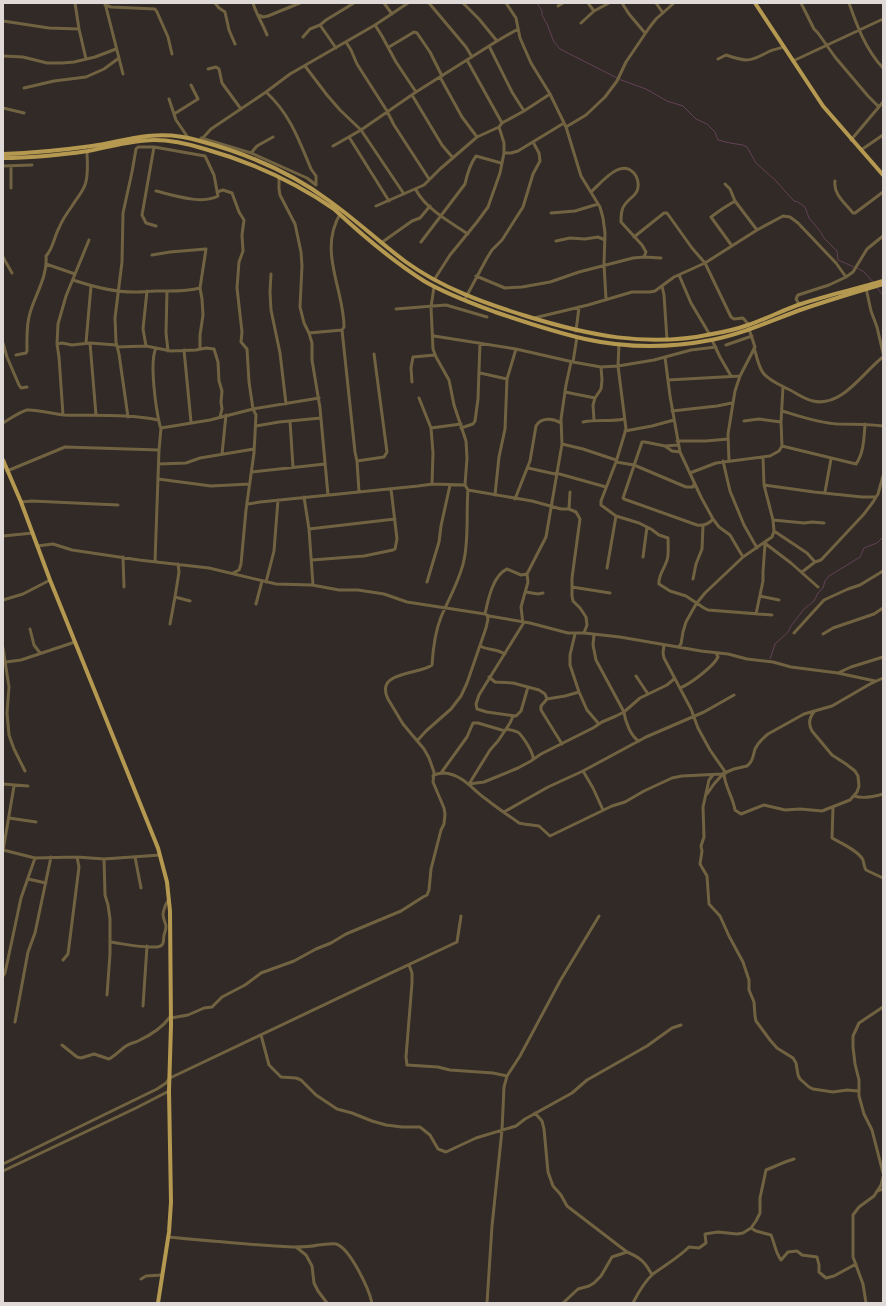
<svg xmlns="http://www.w3.org/2000/svg" width="886" height="1306" font-family="'Golos Text',sans-serif">
  <style>
    .lines { fill: none; stroke-linecap: round; stroke-linejoin: round }
    .stream { stroke: #634157; stroke-width: 1 }
    .minor { stroke: #716341; stroke-width: 3 }
    .major { stroke: #b59950; stroke-width: 4 }
  </style>
  <rect width="100%" height="100%" fill="#312a26"/>
  <g class="lines">
    <path class="stream" d="M537,3L542,11V15L547,24L554,42L560,49L621,80L646,89L667,101L683,106L696,119L707,124L715,132L718,140L730,143L743,145L747,147L756,163L775,180L794,201L798,202L805,207L809,218L820,231L824,238L837,251L838,260L854,267
      M857,268L864,272L873,282
      M877,288L883,295
      M770,659L775,644L788,632L791,626L804,609L814,601L818,593L823,588L825,581L829,576L860,557L864,548L877,543L883,537"/>
    <path class="minor" d="M75,3L79,29L86,59
      M105,3L123,74
      M215,3L219,8L225,12L229,30L235,44
      M253,3C256,14 263,24 267,35
      M384,3L392,14
      M429,3L466,47L472,57
      M463,3L479,19L497,41
      M506,3L516,18L520,38L531,63L550,94L566,127L581,176L600,207L603,218L605,233L604,264L606,299
      M588,3L594,11
      M622,3L629,14L645,33
      M656,3L663,13
      M801,3L814,29L818,33L835,57L868,96L879,107
      M849,3C857,26 866,50 883,68
      M105,5L111,7L155,9L157,12L168,37L172,54
      M558,6L563,3
      M258,15L263,17L268,16L300,3
      M3,21L49,28L79,29
      M581,23L594,11L609,3
      M320,25L336,48
      M375,25L382,36L396,62L416,92
      M303,37L310,29L320,25L326,20L354,3
      M346,42L351,50L357,64L387,111L394,125L429,179
      M489,46L512,92L524,111
      M389,47L414,32L417,33L430,52L442,76
      M3,56L23,57L47,63H62L74,62L95,57L116,49
      M718,59L726,55C746,62 750,62 768,52C773,49 779,49 783,47
      M467,60L502,123
      M793,61L883,19
      M305,66L327,95L340,110L361,130L404,194
      M208,69L216,67L219,69L222,83L241,109
      M440,77L462,117L477,137
      M24,88L54,81L86,77L104,69L119,58
      M266,92C290,114 299,140 311,169L316,176V185
      M412,95L442,145L453,158
      M169,99L176,120L189,139
      M3,108L24,113
      M174,114L198,99L191,85
      M566,127L586,115L605,97L617,81L626,62L649,28L656,19L674,3
      M349,137L389,201
      M201,138L251,153L307,178L316,185
      M851,140L883,102
      M200,141L211,129L266,92L290,74L375,25L408,3
      M333,146L361,130L416,92L497,41L518,29
      M154,147L205,156L214,175L218,196C202,205 173,195 156,191
      M861,150L883,135
      M251,153L257,146L273,137
      M504,153H511L518,151L564,123
      M3,166L32,165
      M11,166V188
      M279,177V189L280,195L295,224L301,252L302,266L300,307L304,323L309,333L312,343V360L320,408L328,495
      M835,181C833,194 845,203 853,213H855L883,192
      M725,184L730,189L735,201L757,230
      M416,190C426,209 450,222 468,234
      M217,192L223,190L232,193L239,212L244,220L242,235L243,251L239,262L237,288L242,332L241,342L247,349L249,382L253,409L256,415L254,453L246,510L241,564L239,570L233,573
      M591,192C602,182 623,155 636,176C638,180 639,186 637,191C636,194 633,196 631,198C622,206 621,210 621,222L642,245L646,252L644,257
      M376,206L424,185L440,169L477,137L499,127L502,123L524,111L550,94
      M551,213L575,211L598,204
      M634,237L664,213H667L692,248L705,263L731,317L734,319L743,318L749,325
      M556,241L570,238L585,239L598,237L605,240
      M421,242L465,184C467,175 470,164 476,156L501,163
      M381,243L412,221L420,218L430,206
      M732,246L711,217L722,209L735,201
      M152,255L170,252L206,249L200,288L202,299L203,315L200,335V349
      M3,257L12,273
      M46,264L75,274
      M271,274L270,292L271,310L280,353L286,404
      M679,275L691,303L710,335
      M476,276L505,288L522,287L550,282L579,272L633,258L644,257L661,258
      M73,280C94,287 116,293 138,292C144,292 150,291 156,291C171,291 186,292 200,288
      M434,280L450,255L477,222L488,207L500,173L504,153V143L499,127
      M662,286L664,295L667,340
      M434,287L431,307L433,349L436,357L449,380L454,405L466,441L467,458L465,485L468,490L532,501L561,509H569L576,512L580,519L572,578V596L573,601L580,608L586,617L587,625L584,633
      M866,288L871,311L877,327L883,353
      M167,291L166,333L168,351
      M466,297L487,258L492,250L502,240L523,207L533,174L540,161L539,153L533,142
      M799,304L796,299L798,295L829,285L846,277L853,272L867,249L883,236
      M396,309L446,305L487,317
      M534,318L588,305L632,292H650L655,291L674,277L705,263L757,230L783,216L790,217L798,223L836,263L846,277
      M342,330L355,452L357,461L359,492
      M576,331L579,307
      M309,333L342,330L344,327C344,289 318,252 340,214
      M434,336L516,349L573,362L601,367L618,366L654,360L691,350L716,347
      M712,340L720,357L731,376
      M3,343L7,357L19,385L21,388L27,387
      M86,343L91,286
      M90,343L96,415
      M57,344L62,343L72,345L90,343L116,345
      M619,344L618,366L626,429L616,462L601,501V505L616,516L639,523L651,529L659,535L668,538C668,543 669,556 667,560C665,568 658,575 659,584L670,591L686,596L704,608L708,610L772,615
      M726,345L752,336
      M146,346L143,329L147,291
      M117,347L146,346L171,351L196,350L206,348L214,349L218,362L219,381L222,391L221,402L222,409L220,417
      M754,348C757,356 758,367 764,374C770,381 782,386 790,390C798,394 804,399 813,401C842,408 863,372 883,357
      M184,350L191,422
      M16,355L26,353L27,351C27,338 26,326 30,313C35,295 48,276 46,256C53,249 54,237 59,228C62,220 67,213 72,206C76,199 82,193 85,185C89,174 87,162 87,151
      M665,357L670,396L680,452L701,497L713,519L719,527L730,535L743,557
      M573,362L577,337
      M480,373L507,379
      M668,380L740,376
      M412,382L411,368L413,357L435,355
      M565,392L595,398
      M419,398L431,428
      M672,411L717,406L732,403
      M782,411C799,416 819,423 837,424C852,424 867,424 883,426
      M63,415L59,357L57,344L58,324L66,296L89,240
      M128,417L119,354L116,342L115,318L122,262L123,213L132,172L136,149L138,147H154L142,215L146,223L156,226
      M594,420L593,405L595,398L601,389L602,380L601,367
      M290,421L293,467
      M744,421L759,419L781,422
      M583,422C597,419 610,422 624,419
      M3,423C10,419 19,412 27,410C34,409 55,414 64,415C95,416 128,414 158,420
      M256,426L279,422L321,418
      M161,428L210,420L253,409L319,398
      M461,428L473,424L475,421L478,399L480,343
      M625,431L652,426L674,420
      M677,441H706L728,439
      M562,444L583,449L616,460
      M665,446L678,445
      M782,446L856,464C864,453 864,437 865,424
      M680,452L672,451L665,446L645,442H642L623,498L624,499L697,525C704,526 709,524 713,519
      M222,454L226,415
      M357,461L384,457L387,452L374,354
      M723,461L730,491L744,525L757,548
      M729,461L728,434L735,391L740,376L755,347L749,329
      M616,462L634,465L686,487H693L694,484
      M159,464L186,463L200,458L254,449
      M528,468L555,474
      M7,471L65,447L159,450
      M252,472L325,464
      M556,473L606,487
      M690,473L716,463L770,456L779,451L782,446L781,422L783,387
      M158,479L211,486L250,484
      M432,484L433,453L431,428L461,424
      M764,485L814,492L862,497H876
      M825,492L831,459
      M495,495L499,457L505,429L507,379L516,349
      M304,497L309,529L313,585
      M515,499L530,461L536,426C541,417 553,418 561,423
      M21,502L32,501L118,505
      M248,504L260,502L418,486L433,484L465,485
      M569,509L570,492
      M773,520L804,523L812,522L824,523
      M309,529L395,519
      M774,531L807,553L815,562
      M3,536L33,533
      M766,544L791,563L818,587
      M37,546L53,544L72,550L139,560L209,568L276,584L312,585L339,590H358L384,594L407,602L485,614L489,616L530,623L568,633H584L620,637L701,651L728,654L747,659L773,662L791,667L838,673L875,681
      M123,557L124,587
      M643,557L647,527
      M312,560L364,556L393,550L395,549L397,539L391,489
      M155,562L159,450L161,428L160,426C156,409 149,362 156,348
      M178,564L179,572L175,597L190,601
      M607,568L616,516
      M802,572L815,562L821,560L864,514L873,502L878,494L883,476
      M693,579L696,564L702,549L703,526
      M266,582L274,551L278,500
      M427,582L439,542L441,526L450,485
      M572,587L610,593
      M526,592L538,594L543,593
      M760,596L779,600
      M3,600L23,594L50,580
      M256,604L262,581
      M485,614C488,600 493,575 507,569L521,575L527,574
      M756,614L763,581V572L765,544
      M170,624L175,597
      M30,629L34,645L40,653
      M794,633L824,600L848,589L860,585L883,571
      M575,634L570,655V665L579,692L587,710L599,724
      M823,634L833,628L874,614L883,608
      M594,635L593,645L596,660L624,712C625,721 631,737 639,741
      M664,645L663,653L664,658L691,709L698,728L710,750L726,773
      M480,646C489,651 495,648 505,654
      M678,647L681,644L683,632L686,622L696,604L705,593L743,557L772,537L774,531L773,520L764,485L763,457
      M3,648L9,687L7,713L9,735L14,749L25,771
      M6,662L21,660L75,642
      M840,672L851,667L883,657
      M636,676L648,694
      M489,677L495,682L513,683L539,690L545,694L547,699L541,706V710L562,744
      M528,687L521,711L516,716L487,712L477,709L476,704L479,695L523,624L521,607L528,582L527,574L546,537L562,444L561,419L566,385L571,362
      M680,688C690,684 713,667 718,657L716,653
      M547,699L565,696L579,692
      M513,716L510,723L498,741L490,750L469,784L484,782L518,768L531,761L541,754L593,728L602,722L616,716L624,712L640,698L667,685L674,679
      M506,729C510,730 515,730 519,733C523,737 534,753 533,759
      M417,741L426,731L451,709L461,696L467,683L486,628L488,619L487,615
      M583,771L593,788L603,810
      M441,773L467,737L473,723H478L505,731
      M724,774C725,787 733,797 735,810L741,814L764,805L785,810L800,809L822,811L850,800L857,792L859,786L858,776L855,771L846,764L832,755L812,731C808,724 809,718 814,712
      M713,775L709,780L703,807L704,837L701,846L702,851L700,864L707,876L709,904L720,916L729,936L743,962L749,980V990L754,1002L755,1016L756,1021L770,1040L777,1048L793,1058L796,1063L798,1075L800,1079L809,1087L813,1089L833,1092L847,1090L858,1091
      M433,776C437,773 440,773 445,773C463,775 473,790 486,799C497,808 508,815 519,823L524,824L539,826L550,836L612,806L625,802L644,791L672,778L682,776L722,774L734,769L747,766C753,761 753,756 755,749C758,743 763,738 768,734L804,714L832,706L870,684L883,678
      M3,784L28,786
      M707,794L714,784L722,775
      M854,796C863,799 873,797 883,794
      M833,808L832,838C841,843 859,851 863,860C864,863 864,867 866,870L883,878
      M504,812L548,787L583,771L646,737L704,712L734,695
      M9,818L36,822
      M3,850L35,858
      M3,851L14,786
      M135,857L141,888
      M104,859L105,895L108,905L110,919V954L107,995
      M28,879L46,883
      M110,942C125,944 142,948 157,947C165,946 163,941 164,935C165,932 166,930 166,926C165,922 163,918 163,914C164,908 165,904 169,900
      M63,960L68,954L79,867L77,857
      M409,965L412,973V983L406,1057L407,1065L438,1067L450,1070L493,1073L507,1076
      M3,976L5,973L21,898L35,858L77,857L104,859L160,855
      M143,1006L147,946
      M883,1007L859,1023L853,1036V1047L855,1064L859,1080V1096L864,1114L872,1130L883,1173
      M171,1018L188,1015L204,1008L212,1007L222,997L245,985L261,973L294,961L316,949L331,943L346,934L401,911L423,897L427,895L429,890L431,869L441,830L444,824L445,814L444,808L433,782L434,772L429,758L424,749L403,724L388,699C374,671 419,675 432,665C433,649 435,632 441,617C449,598 460,580 464,560C469,537 466,513 468,490
      M15,1022L28,952L35,933L51,857
      M261,1035L269,1065L281,1077L296,1078L301,1080L316,1095L337,1109L352,1113L372,1121L386,1125L402,1127H420L430,1135L438,1149L446,1152L476,1138L516,1126L525,1119L572,1093L587,1080L647,1046L672,1028L681,1025
      M62,1045L77,1057L81,1058L94,1054L109,1059C116,1055 120,1050 126,1046C130,1043 134,1043 138,1041C151,1035 162,1028 170,1017
      M535,1113L542,1121L544,1129L548,1172L553,1186L561,1195L567,1206L627,1252C641,1258 645,1262 652,1275
      M3,1164L157,1089L166,1083L170,1078C265,1033 361,987 457,942L461,916
      M3,1171L136,1108L169,1091
      M877,1191L883,1189
      M751,1228L756,1231L771,1235C775,1244 775,1252 781,1260L788,1252L797,1251L802,1255L817,1257L819,1265V1272L826,1278L834,1276L856,1264
      M168,1237C210,1241 251,1245 293,1247C301,1247 310,1247 318,1245C324,1245 330,1243 336,1244C350,1248 369,1289 372,1303
      M296,1247L306,1255L312,1266L314,1283L318,1291L327,1303
      M141,1279L146,1276L162,1275
      M487,1303L492,1226L502,1130L504,1087L507,1076L520,1056L560,981L599,916
      M563,1303L578,1289L589,1286L594,1283L601,1276L612,1257L627,1252
      M633,1303C638,1293 644,1282 653,1274C665,1265 678,1258 689,1247L699,1248L706,1243L705,1234L718,1232L737,1234L743,1233L751,1228L756,1221L760,1213V1198L766,1170C776,1166 784,1162 794,1159
      M866,1303L863,1284L853,1257V1215L859,1207L874,1196L881,1185L883,1177"/>
    <path class="major" d="M755,3L823,106L883,175
      M3,154C33,153 63,150 92,146C111,143 129,138 148,136C165,134 184,136 200,141C245,153 290,172 328,200C355,219 379,242 406,262C442,288 484,303 526,316C587,335 648,348 712,334C724,332 737,329 748,325C766,319 783,310 801,304C828,295 856,289 883,281
      M3,158C32,158 60,155 88,151C110,147 132,140 154,140C171,140 189,144 205,149C251,162 295,182 334,209C362,235 391,260 424,281C446,294 471,303 495,312C525,322 554,332 585,339C626,348 670,348 711,340C743,334 772,320 803,309C829,300 856,292 883,284
      M3,460L21,502L50,580L158,848L167,882L170,911L171,1025L169,1091L171,1202L169,1232L158,1303"/>
  </g>
  <rect width="886" height="1306" fill="none" stroke="#dfdad7" stroke-width="8"/>
</svg>
